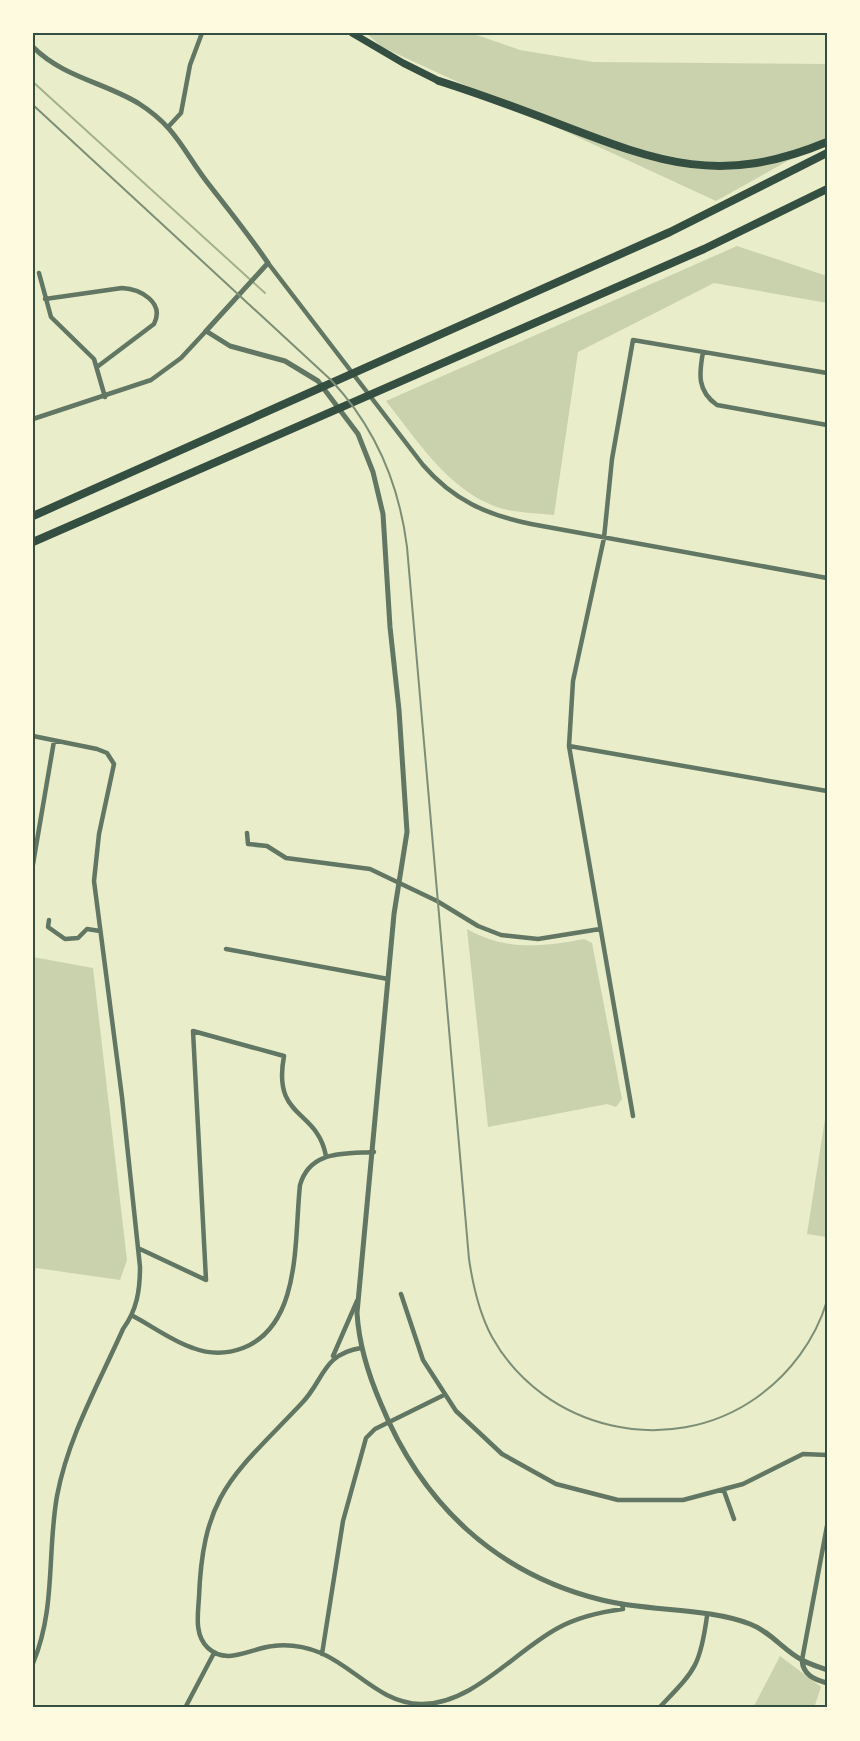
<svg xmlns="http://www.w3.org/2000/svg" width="860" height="1741" font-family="'Libre Baskerville',serif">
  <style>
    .green { fill: #cad2ad }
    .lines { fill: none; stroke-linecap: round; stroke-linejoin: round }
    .stream { stroke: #a3b18a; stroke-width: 2 }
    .minor { stroke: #617663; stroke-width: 4.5 }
    .tertiary { stroke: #617663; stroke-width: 5 }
    .primary { stroke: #344e41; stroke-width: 7 }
    .motorway { stroke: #344e41; stroke-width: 8 }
    .rail { stroke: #7c8e77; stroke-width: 2 }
    .neatline { fill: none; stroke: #344e41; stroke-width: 2 }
  </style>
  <rect width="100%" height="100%" fill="#e9edc9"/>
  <path class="green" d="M366,33H471L520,50L593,62L827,64V139L716,201L382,47Z
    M737,246L827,276V303L714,283L578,352L554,515C535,513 512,513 494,506C446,487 417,440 386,401Z
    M467,929C505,951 543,947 584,939L592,943L622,1099L616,1107L607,1104L488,1127Z
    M33,957L93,968L127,1260L120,1280L36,1268L33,1276Z
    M827,1106V1237L807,1234Z
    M780,1656L821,1687L814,1708H753Z"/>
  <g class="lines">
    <path class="stream" d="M33,82L265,293"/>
    <path class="minor" d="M169,126L181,113L190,65L202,33
      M268,263L423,465C453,500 487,515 531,524L827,578
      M39,273L51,317L94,359L105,397
      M45,299L122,288C140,289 165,302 154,324L97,367
      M703,352C699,374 697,391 717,405L827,425
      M33,419L151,380L181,358L206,331
      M33,736L97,749L107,753L114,764L99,834L94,881L122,1097L140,1267C140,1290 137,1310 123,1329C99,1383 68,1437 57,1496C47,1552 56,1609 33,1663
      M569,746L827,791
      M247,833L248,844L267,846L286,858L370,869L437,901L478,926L501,935L538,939L600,929
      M33,864L54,741
      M49,920L48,927L65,939L78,938L87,929L100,931
      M226,949L388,979
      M633,1116L569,746L573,681L604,538L612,459L633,340L827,373
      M140,1249L206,1280L193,1031L284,1056C272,1120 317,1108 326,1156
      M401,1294L423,1360L456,1411L502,1454L556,1484L618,1500H683L743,1484L803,1454L827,1455
      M133,1316C152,1326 172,1341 193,1348C209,1354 227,1354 243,1348C302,1325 294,1239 300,1185C310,1150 344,1154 374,1152
      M361,1348C322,1354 324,1381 301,1404C234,1475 203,1492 199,1597C198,1614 194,1635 208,1648C227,1666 251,1648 273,1646C289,1644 306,1647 321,1653C357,1669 380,1703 421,1704C472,1705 515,1651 558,1628C578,1617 600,1612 623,1609L622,1604
      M333,1356L357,1301
      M724,1491L734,1519
      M322,1654L343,1521L366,1438L375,1429L444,1395
      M802,1660L827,1526
      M185,1708L214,1653
      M659,1708C694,1671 700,1668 707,1616"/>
    <path class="tertiary" d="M33,47C63,77 103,82 138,103C176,127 182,149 207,182C228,209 249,235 268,263L206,331L230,346L285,361L318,381L358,434L373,472L383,514L390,627L399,710L407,832L394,914L357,1313C359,1346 368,1374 381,1404C422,1504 496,1574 602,1600C649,1612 706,1607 750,1624C771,1632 783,1650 802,1660C809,1664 819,1667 827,1670
      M802,1660C803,1675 814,1679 827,1683"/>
    <path class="primary" d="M352,33L403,63L439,81"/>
    <path class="motorway" d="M439,81C480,94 520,109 559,124C660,163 721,186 827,142
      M33,516L670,232L827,153
      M33,542L704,249L827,189"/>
    <path class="rail" d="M33,105L331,380C376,428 399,483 407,547L469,1259C473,1286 479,1313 492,1337C544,1430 669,1459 756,1398C790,1374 815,1340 827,1301"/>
  </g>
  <rect width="860" height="1741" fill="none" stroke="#fefae0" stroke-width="69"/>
  <rect x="34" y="34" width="792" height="1672" class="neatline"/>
</svg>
